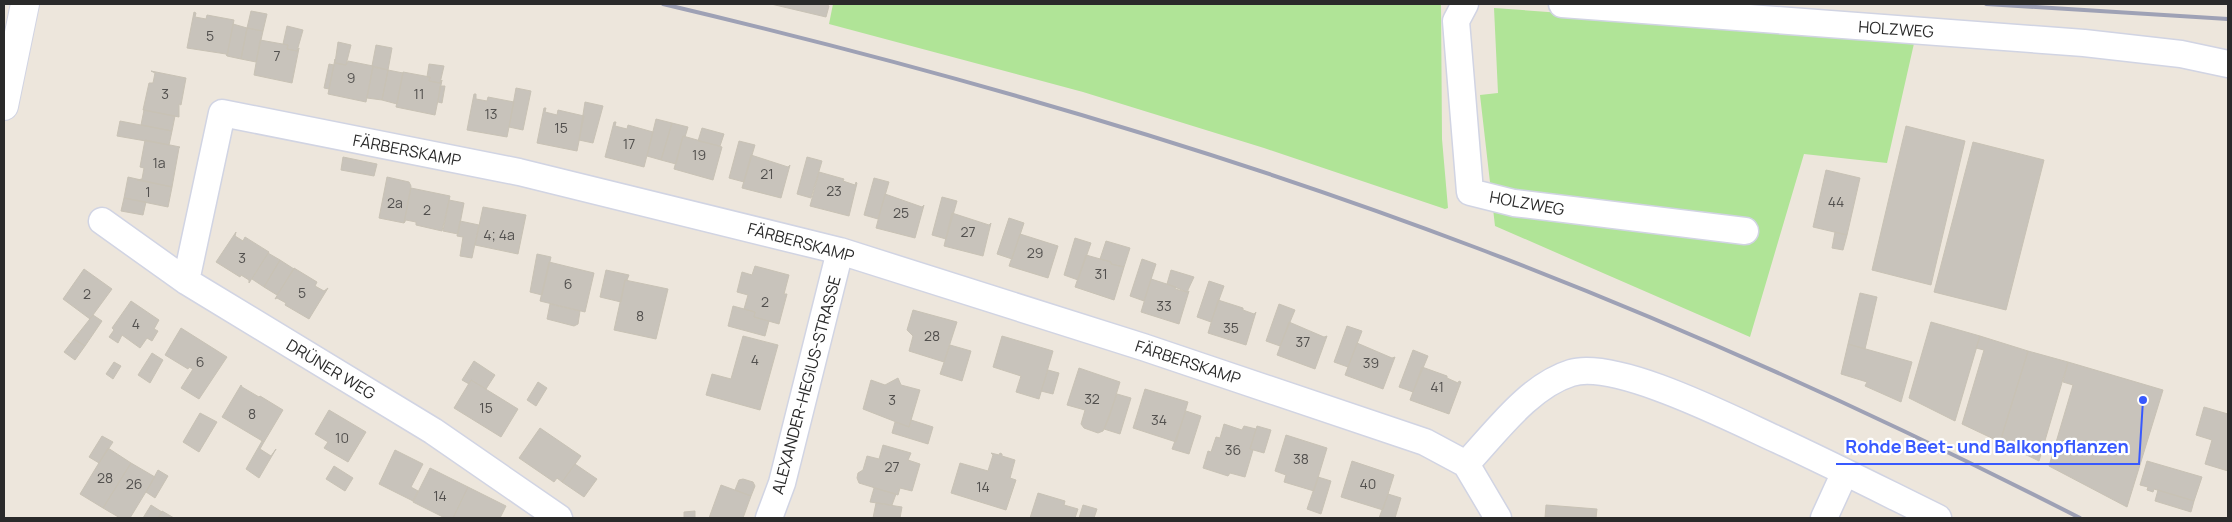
<svg xmlns="http://www.w3.org/2000/svg" width="2232" height="522" font-family="Manrope,sans-serif">
  <style>
    .green { fill: #b0e497 }
    .building { fill: #c8c3bb; stroke: #c8c2b5 }
    .lines { fill: none; stroke-linecap: round; stroke-linejoin: round }
    .street-casing { stroke: #d1d4e3; stroke-width: 29 }
    .secondary-casing { stroke: #d1d4e3; stroke-width: 30 }
    .street { stroke: #fff; stroke-width: 26 }
    .secondary { stroke: #fff; stroke-width: 28 }
    .rail { stroke: #9ea1b5; stroke-width: 4 }
    .labels { text-anchor: middle; stroke-width: 4.5; stroke-linejoin: round; paint-order: stroke }
    .number-label { font-size: 14px; fill: #52504e }
    .street-label { font-size: 16px; fill: #2a2a2a; stroke: #fff }
    .leader { fill: none; stroke: #3859fe; stroke-width: 2 }
    .callout-dot { fill: #3859fe; stroke: #fff; stroke-width: 2 }
    .callout-label { font-size: 18px; text-anchor: middle; font-weight: bold; fill: #3859fe; stroke: #fff; stroke-width: 4.5; stroke-linejoin: round; paint-order: stroke }
  </style>
  <rect width="100%" height="100%" fill="#ede6dc"/>
  <path class="green" d="M833,4H1441L1442,139L1448,208L1445,209L1264,148L1083,92L829,24Z
    M1494,8L1915,39L1887,163L1804,154L1750,337L1495,226L1480,95L1498,93Z"/>
  <path class="building" d="M771,4H825L829,6L826,17Z
    M251,11L267,14L263,31L247,28Z
    M194,12L196,13L195,17L206,19L207,15L234,20L227,56L226,54L187,48Z
    M233,24L247,28L241,59L227,56Z
    M287,26L303,30L297,51L287,49L288,45L283,44Z
    M247,28L263,31L256,62L241,59Z
    M260,40L288,45L287,49L297,51L299,48L292,83L254,75Z
    M338,42L351,45L346,65L335,63Z
    M376,45L392,48L388,70L372,66Z
    M335,59V63L346,65L348,61L373,66L366,102L328,94Z
    M329,64L334,65L329,89L324,88Z
    M429,64L444,66L440,83L429,81L430,77H427Z
    M373,67L388,70L382,100L367,98Z
    M388,70L403,73L397,104L382,100Z
    M151,71L186,78L181,105L179,104V117L143,110L149,83H153L155,73Z
    M403,72L430,77L429,81L440,83L442,80L435,115L396,107Z
    M440,86H445L442,103L438,102Z
    M516,88L531,91L523,130L509,127Z
    M474,94H476V99L487,101L488,97L514,102L507,137L467,130Z
    M585,102L603,106L593,143L579,140Z
    M544,108H546L545,112L557,115L558,110L584,116L577,151L537,143Z
    M144,110L175,116L172,131L141,125Z
    M656,119L672,123L661,160L647,156Z
    M120,121L172,131L169,145L117,136Z
    M614,122H616L615,126L627,129L628,125L653,132L644,167L605,157Z
    M672,123L688,127L685,137L683,136L676,164L661,160Z
    M1906,126L1965,141L1931,285L1872,270Z
    M702,128L724,134L720,146L698,141Z
    M683,136L722,147L713,180L674,169Z
    M145,140L180,147L179,148L172,187L137,180L142,179L144,168L140,167Z
    M739,141L755,145L744,182L729,178Z
    M1973,142L2044,160L2006,310L1934,292Z
    M751,155L788,167L790,165L781,198L742,188Z
    M343,157L377,164L374,176L341,170Z
    M807,157L822,161L811,198L797,194Z
    M1826,170L1860,178L1847,235L1813,227Z
    M819,172L844,179L843,181L855,185L856,182L857,183L849,216L810,206Z
    M128,177L172,187L168,207L124,198Z
    M387,177L409,182L411,186L404,223L379,218Z
    M874,178L889,182L878,219L864,215Z
    M411,188L450,196L442,231L416,225V222L406,220L404,223Z
    M885,194L922,207L924,205L915,238L876,228Z
    M942,197L957,201L946,239L932,235Z
    M124,198L146,202L143,215L121,211Z
    M449,200L464,203L458,234L443,231Z
    M483,207L526,215L518,254L475,245Z
    M952,213L989,225L991,223L983,256L944,246Z
    M1009,218L1024,223L1012,259L997,254Z
    M460,221L479,225L472,258L460,256L463,237L457,236Z
    M236,232L235,236L243,241L245,237L269,252L249,283V280L241,275L240,277L216,262Z
    M1835,232L1847,235L1843,250L1832,248Z
    M1020,234L1058,246L1048,278L1009,266Z
    M1075,238L1091,243L1078,280L1064,275Z
    M1106,241L1130,248L1124,267L1111,264V262L1100,259Z
    M268,253L280,260L264,287L252,279Z
    M537,254L551,257L542,295L530,292Z
    M1086,255L1111,262V264L1124,267L1114,300L1075,287Z
    M1142,259L1156,264L1144,301L1130,296Z
    M280,260L294,269L277,295L264,287Z
    M549,262L594,273L585,312L540,301Z
    M755,266L789,275L784,294H787L779,324L754,317L755,312L744,309L748,295L737,292L742,272L752,275Z
    M294,268L317,282L315,286L324,291L328,288L309,319L285,305L286,303L277,298L275,299Z
    M84,269L112,289L90,319L63,299Z
    M606,270L629,275L627,280H625L621,302L600,297Z
    M1171,270L1194,277L1187,292L1167,284Z
    M1151,279L1176,287L1175,289L1187,292L1189,291L1179,324L1141,312Z
    M625,280L668,289L656,339L614,330Z
    M1209,281L1224,286L1211,322L1197,317Z
    M1860,293L1877,297L1865,349L1848,344Z
    M1218,300L1243,308V310L1254,314L1256,312L1246,345L1208,333Z
    M131,301L159,320L154,329L158,331L152,341L147,338L140,348L122,335L118,343L109,337L114,330L112,328Z
    M550,304L580,311L578,324L574,326L547,319Z
    M1279,304L1295,310L1280,346L1266,341Z
    M733,306L755,312L754,317L769,321L765,336L728,326Z
    M913,310L957,322L944,362L909,351L913,336L907,330Z
    M93,315L102,321L85,346L74,339Z
    M1289,322L1324,337L1327,336L1315,369L1277,355Z
    M1931,322L1980,336L1955,421L1909,398Z
    M1347,326L1362,331L1348,367L1334,362Z
    M181,328L227,357L199,399L181,388L193,369L189,367L188,369L165,355Z
    M743,336L778,345L760,410L706,395L712,374L731,379Z
    M1002,336L1053,351L1039,399L1016,392L1021,376L993,367Z
    M1980,336L2028,351L2000,442L1962,424L1984,350L1976,348Z
    M74,339L85,346L75,360L64,352Z
    M1357,343L1392,358L1395,357L1383,389L1345,375Z
    M1848,344L1912,362L1901,402L1865,386L1867,382L1841,374Z
    M950,345L971,351L962,381L940,374Z
    M1413,350L1428,356L1413,392L1399,387Z
    M2028,351L2068,362L2039,461L2000,442Z
    M152,353L163,360L150,383L138,375Z
    M474,361L495,375L486,389L471,380L469,384L462,380Z
    M114,362L121,366L113,379L106,374Z
    M2068,362L2163,390L2127,507L2049,466L2073,385L2063,382Z
    M1422,367L1447,376V378L1458,383L1459,381L1461,382L1449,414L1410,400Z
    M1079,368L1120,382L1109,418L1103,431L1098,433L1084,428L1081,424L1085,410L1067,405Z
    M1048,370L1059,373L1053,394L1041,391Z
    M898,378L901,385L920,390L909,427L863,409L871,380L885,385Z
    M471,380L518,409L501,437L454,408Z
    M538,382L547,388L536,406L527,400Z
    M241,385L242,387L259,397L260,396L283,410L264,442L222,417Z
    M1145,389L1188,402L1176,442L1133,428Z
    M1117,394L1131,398L1120,434L1104,429Z
    M2204,407L2228,414V471L2205,464L2212,440L2196,435Z
    M329,410L366,432L348,462L324,448L328,442L315,434Z
    M1186,411L1201,416L1189,454L1172,449Z
    M200,413L217,422L199,452L183,442Z
    M911,420L933,427L928,444L892,433L895,422L909,427Z
    M1224,424L1242,430L1244,426L1256,429L1250,449L1253,450L1245,477L1230,473L1228,476L1203,468L1208,451L1211,452L1216,437L1220,438Z
    M1257,426L1271,430L1264,453L1250,449Z
    M540,428L581,456L562,482L557,478L554,482L519,458Z
    M1286,435L1327,448L1314,491L1284,482L1286,475L1275,471Z
    M102,436L113,442L99,463L89,457Z
    M262,441L264,442L260,449L271,456L276,449L259,478L246,469Z
    M883,445L911,453L908,460L920,464L912,491L900,488L898,495L859,483L857,478L858,473L863,470L867,456L879,459Z
    M108,448L131,463L103,508L80,494Z
    M395,450L423,464L411,487L418,491L413,501L379,484Z
    M991,453L999,455L1000,453L1002,454V456L1015,460L1010,478L1016,480L1006,510L951,493L960,463L988,471L993,455Z
    M1352,461L1394,475L1383,510L1341,497Z
    M2147,461L2202,477L2194,501L2154,489L2153,492L2147,490L2148,487L2140,485Z
    M131,463L155,477L130,518H120L103,508Z
    M575,464L597,479L584,497L562,482Z
    M334,466L353,478L345,491L326,479Z
    M430,468L468,487L453,518H445L413,502Z
    M158,470L168,476L155,498L146,492Z
    M1318,477L1331,481L1321,514L1307,509Z
    M743,479L753,482L755,486L751,496L735,490L739,480Z
    M721,485L751,496L743,518H709Z
    M468,487L506,506L500,518H453Z
    M874,488L896,494L892,505L870,502Z
    M2158,490L2194,501L2191,512L2155,501Z
    M1038,493L1065,501L1064,505L1078,509L1075,518H1030Z
    M1388,494L1401,498L1395,518H1379Z
    M876,503L902,507L900,518H873Z
    M151,505L162,512L158,518H143Z
    M1083,505L1097,509L1094,518H1079Z
    M1546,505L1597,509L1596,518H1545Z
    M162,511L174,518H158Z
    M695,511V518H684V512Z"/>
  <g class="lines">
    <defs>
      <path id="street" d="M1465,4L1456,21L1470,192L1514,203L1745,231
        M1562,4L2084,43L2181,54L2228,64
        M102,221L186,281L433,431L559,518
        M186,281L222,113L519,172L840,251L1143,347L1425,442L1466,464L1498,518
        M1466,464C1496,432 1529,386 1571,373C1616,359 1734,420 1778,440C1832,465 1885,492 1938,518
        M769,518L782,483L840,251
        M1824,518L1845,472"/>
      <path id="secondary" d="M4,106L25,4"/>
    </defs>
    <use href="#street" class="street-casing"/>
    <use href="#secondary" class="secondary-casing"/>
    <use href="#street" class="street"/>
    <use href="#secondary" class="secondary"/>
    <path class="rail" d="M663,4C938,69 1212,147 1477,248C1683,326 1884,418 2080,518
      M1986,4L2228,19"/>
  </g>
  <g class="labels">
    <g class="number-label">
      <text x="210" y="41">5</text>
      <text x="277" y="61">7</text>
      <text x="351" y="83">9</text>
      <text x="165" y="99">3</text>
      <text x="419" y="99">11</text>
      <text x="491" y="119">13</text>
      <text x="561" y="133">15</text>
      <text x="629" y="149">17</text>
      <text x="699" y="160">19</text>
      <text x="159" y="168">1a</text>
      <text x="767" y="179">21</text>
      <text x="834" y="196">23</text>
      <text x="148" y="197">1</text>
      <text x="1836" y="207">44</text>
      <text x="395" y="208">2a</text>
      <text x="427" y="215">2</text>
      <text x="901" y="218">25</text>
      <text x="968" y="237">27</text>
      <text x="499" y="240">4; 4a</text>
      <text x="1035" y="258">29</text>
      <text x="242" y="263">3</text>
      <text x="1101" y="279">31</text>
      <text x="568" y="289">6</text>
      <text x="302" y="298">5</text>
      <text x="87" y="299">2</text>
      <text x="765" y="307">2</text>
      <text x="1164" y="311">33</text>
      <text x="640" y="321">8</text>
      <text x="136" y="329">4</text>
      <text x="1231" y="333">35</text>
      <text x="932" y="341">28</text>
      <text x="1303" y="347">37</text>
      <text x="755" y="365">4</text>
      <text x="200" y="367">6</text>
      <text x="1371" y="368">39</text>
      <text x="1437" y="392">41</text>
      <text x="1092" y="404">32</text>
      <text x="892" y="405">3</text>
      <text x="486" y="413">15</text>
      <text x="252" y="419">8</text>
      <text x="1159" y="425">34</text>
      <text x="342" y="443">10</text>
      <text x="1233" y="455">36</text>
      <text x="1301" y="464">38</text>
      <text x="892" y="472">27</text>
      <text x="105" y="483">28</text>
      <text x="134" y="489">26</text>
      <text x="1368" y="489">40</text>
      <text x="983" y="492">14</text>
      <text x="440" y="501">14</text>
    </g>
    <g class="street-label">
      <text transform="translate(1896 29) rotate(4)" y="6">HOLZWEG</text>
      <text transform="translate(407 150) rotate(11)" y="6">FÄRBERSKAMP</text>
      <text transform="translate(1527 203) rotate(10)" y="6">HOLZWEG</text>
      <text transform="translate(801 242) rotate(15)" y="6">FÄRBERSKAMP</text>
      <text transform="translate(1188 362) rotate(18)" y="6">FÄRBERSKAMP</text>
      <text transform="translate(331 369) rotate(31)" y="6">DRÜNER WEG</text>
      <text transform="translate(806 385) rotate(-75)" y="6">ALEXANDER-HEGIUS-STRASSE</text>
    </g>
  </g>
  <path class="leader" d="M2143 400L2139 464H1836"/>
  <circle class="callout-dot" cx="2143" cy="400" r="5"/>
  <g class="callout-label">
    <text x="1987" y="453">Rohde Beet- und Balkonpflanzen</text>
  </g>
  <rect width="2232" height="522" fill="none" stroke="#2a2a2a" stroke-width="10"/>
</svg>
